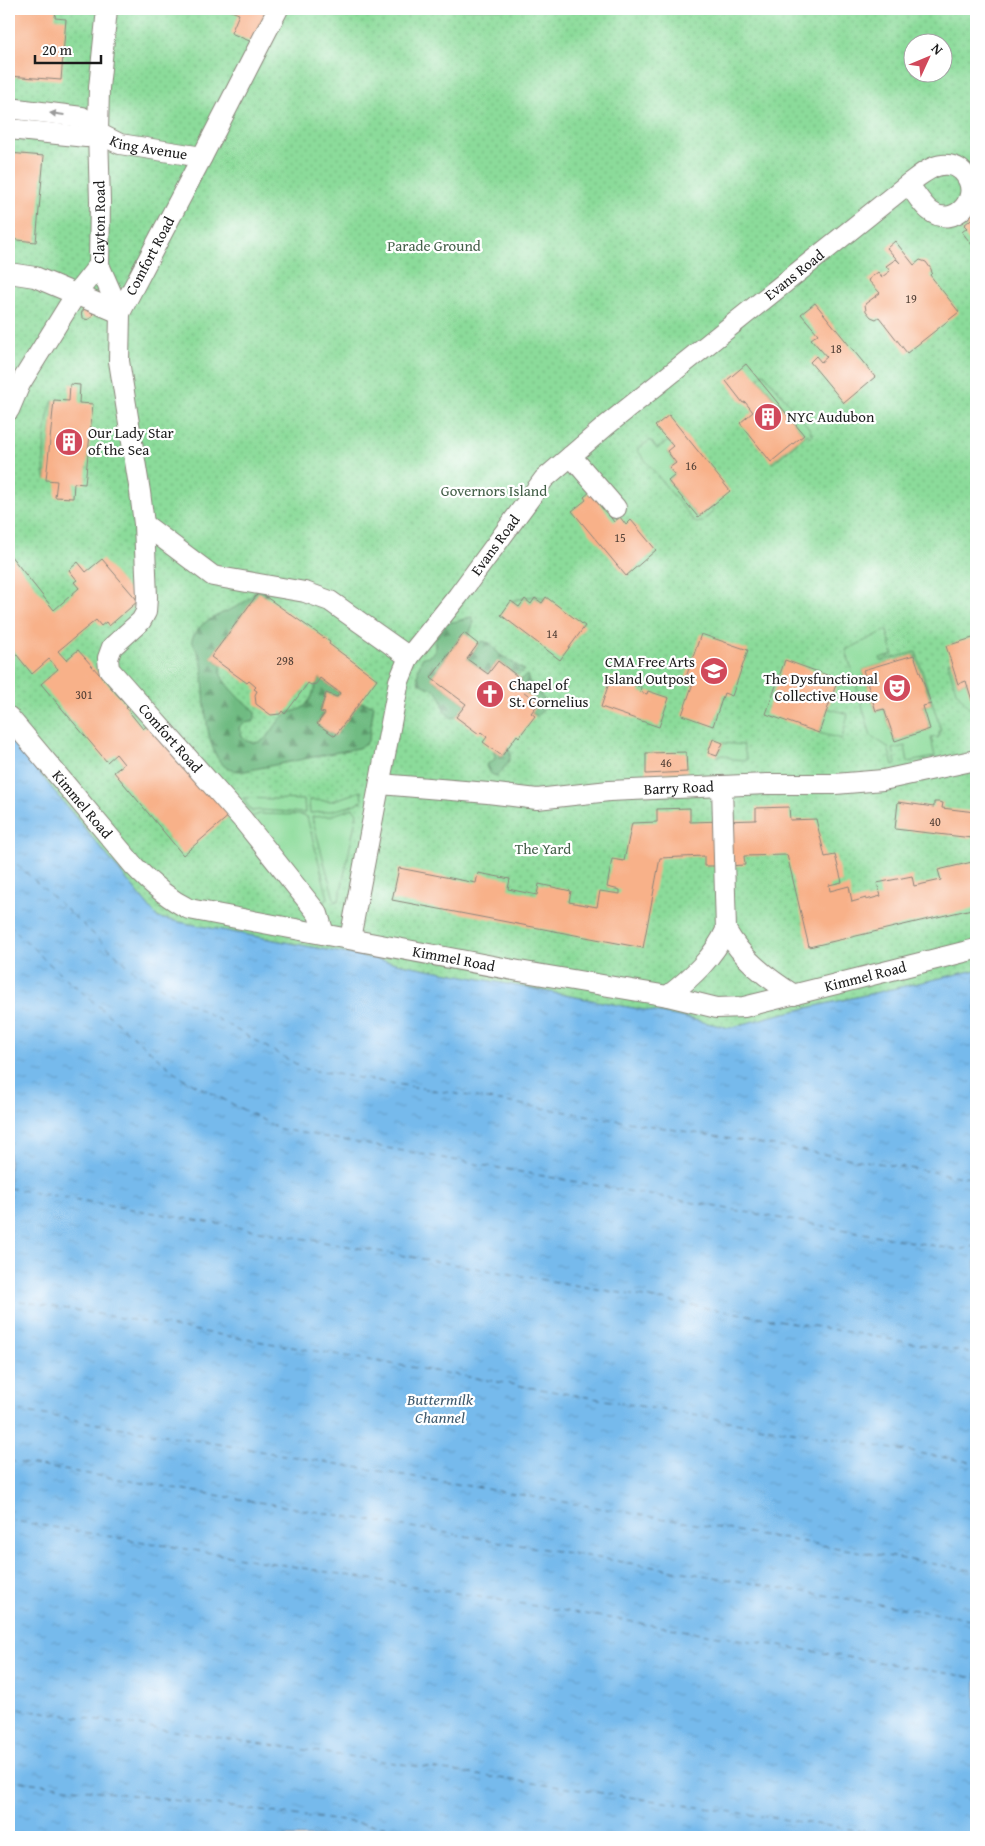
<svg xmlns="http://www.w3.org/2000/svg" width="985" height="1846" font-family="'Gentium Book Plus',serif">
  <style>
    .grass { fill: url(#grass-dots); stroke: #547c5b; fill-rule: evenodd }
    .forest { fill: url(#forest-firs); stroke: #466c4f }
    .garden { fill: #8bdb9a; stroke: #547c5b; fill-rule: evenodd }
    .water { fill: url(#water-ripples); stroke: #496b84 }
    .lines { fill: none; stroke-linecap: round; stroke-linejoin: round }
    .ferry { stroke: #405b6f; stroke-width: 1; stroke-dasharray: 6 5; stroke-linecap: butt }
    .building { fill: #f8b189 }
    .pedestrian-casing { stroke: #8a847a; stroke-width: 22 }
    .pedestrian { stroke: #fff; stroke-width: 20 }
    .oneway { fill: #999 }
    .labels { text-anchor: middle; stroke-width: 4.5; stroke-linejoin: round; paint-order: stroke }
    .number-label { font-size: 12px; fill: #534137 }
    .street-label { font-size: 15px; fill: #1c1c1c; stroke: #fff }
    .park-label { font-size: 15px; fill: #435f48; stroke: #fff }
    .poi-label { font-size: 15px; fill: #1c1c1c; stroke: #fff; text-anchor: start }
    .water-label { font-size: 16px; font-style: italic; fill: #405b6f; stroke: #fff }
  </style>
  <defs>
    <pattern id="grass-dots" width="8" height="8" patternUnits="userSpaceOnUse" patternTransform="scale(1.25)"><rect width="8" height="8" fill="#8bdb9a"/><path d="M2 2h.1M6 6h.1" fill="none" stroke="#77bb84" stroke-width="1.8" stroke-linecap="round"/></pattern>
    <pattern id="forest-firs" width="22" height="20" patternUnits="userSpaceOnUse" patternTransform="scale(1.25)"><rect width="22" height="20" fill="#70bb82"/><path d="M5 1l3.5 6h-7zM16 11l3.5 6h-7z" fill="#5b976a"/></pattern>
    <pattern id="water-ripples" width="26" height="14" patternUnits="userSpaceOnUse" patternTransform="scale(1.25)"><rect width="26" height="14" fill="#76baec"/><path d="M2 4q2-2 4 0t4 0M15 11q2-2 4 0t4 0" fill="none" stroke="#669fca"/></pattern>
  </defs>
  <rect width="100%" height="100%" fill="#fff"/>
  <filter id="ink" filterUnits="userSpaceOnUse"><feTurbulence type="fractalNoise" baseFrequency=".02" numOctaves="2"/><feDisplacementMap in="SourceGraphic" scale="10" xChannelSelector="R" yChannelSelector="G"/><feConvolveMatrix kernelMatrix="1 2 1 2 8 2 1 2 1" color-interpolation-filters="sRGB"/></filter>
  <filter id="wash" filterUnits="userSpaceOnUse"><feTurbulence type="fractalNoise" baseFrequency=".0096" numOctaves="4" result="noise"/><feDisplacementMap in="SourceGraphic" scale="20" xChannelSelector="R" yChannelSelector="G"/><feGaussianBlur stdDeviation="1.12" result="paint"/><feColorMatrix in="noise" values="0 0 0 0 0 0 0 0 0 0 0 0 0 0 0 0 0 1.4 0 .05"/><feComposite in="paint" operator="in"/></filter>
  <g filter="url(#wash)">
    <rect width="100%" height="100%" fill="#f8ebd9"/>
    <path class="grass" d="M9,9H976V970L772,1016L729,1028L681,1017L158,918L9,736ZM912,42H942V72H912Z"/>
    <path class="forest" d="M256,590L268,592L265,597L259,593L211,657L222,665L220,672C222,681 234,693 241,700C245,704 251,705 254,710C256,714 255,717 254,721L242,724L239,728C241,735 243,741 251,742C269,746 273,723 285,715C292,709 301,713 308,702C314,695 314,686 320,678L340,693L337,697L326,694L320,711L325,713L317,723L334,736L360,702L374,705L369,739L366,744L358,748L245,771C238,771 229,771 223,765C203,746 205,690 202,664C201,656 194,648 192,639C203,611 242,614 256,590Z
      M472,617L474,622L468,637L463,634L431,678L466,704L456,717L452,718C439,709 446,706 440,696C435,688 427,687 419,683C416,675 419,664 423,657L429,656L435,652V639L448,622C456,623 464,618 472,617Z
      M482,641L490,643L499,654L524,670L517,676L498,661L488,674L467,659Z
      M527,675C529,688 542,691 547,706L537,716L531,713L538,703L516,686L521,679Z
      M508,748C515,758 504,768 497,776C491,775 487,771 486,765L495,759L494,750L502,756Z"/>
    <path class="garden" d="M764,373L809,428L812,435L811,437L807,434L773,463L771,462L804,435L758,378Z
      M54,400L46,480C41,470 46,407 54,400Z
      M650,440L657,449L668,441L673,446L667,452L676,463L669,468L675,475L668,481L698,517L711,507L714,511L701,522L696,523L693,520L637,450Z
      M534,596L545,598L542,603L535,598L531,604L525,600L519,607L511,601Z
      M887,630L893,655L880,658L881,661L916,652L941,730L939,731V737L931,738L935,757L908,762L905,746L893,749L896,764L893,765L888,747L871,736L846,650ZM914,655L931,704L923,706L930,729L895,741L884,709L876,711L863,670Z
      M948,662H951L958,684L966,681L976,709V716L956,691Z
      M827,708L848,714L842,739L819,733Z
      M723,743L743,745L747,760L733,759L724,755L717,756Z
      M361,791L362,801C345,809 329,812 310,813L309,800L332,801Z
      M243,798L304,800L305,813L260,810L251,811Z
      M353,808L357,813L339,900L335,902L312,817L330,816Z
      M259,814L301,815L307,817L328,898L324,902H322L319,899L264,831L249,818Z"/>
    <path class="water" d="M9,736L158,918L681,1017L729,1028L772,1016L976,970V1837H9Z"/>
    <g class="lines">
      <path class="ferry" d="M9,857L135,972L305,1069L963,1177L976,1174
        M9,924L45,960L179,1076L280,1129L958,1250L976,1246
        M9,1024L11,1033L9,1043
        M9,1188L976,1354
        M9,1299L976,1463
        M9,1409L976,1571
        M9,1461L976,1620
        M9,1520L976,1678
        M9,1707L905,1837
        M9,1780L473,1837"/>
    </g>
    <g id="blocks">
      <path class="building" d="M9,9H56L55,18L66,19L61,80L9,76Z
        M226,9H270L254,43L231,33L239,14Z
        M9,153L44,156L36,242L9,239Z
        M976,215V250L962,232L967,228L964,225Z
        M895,241L914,265L920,260L926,262L931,269L932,273L930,275L959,312L907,353L879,317L876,319L871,317L866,311L865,304L880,293L868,280L878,272L882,277L890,271L886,266L896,259L900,263L887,248Z
        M815,303L875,377L844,403L810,362L816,356L821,362L827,357L811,339L818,334L801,314Z
        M81.5 314a5.5 5.5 0 1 1 11 0a5.5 5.5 0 1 1-11 0Z
        M746,364L804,435L771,462L740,423L753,412L745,402L743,403L726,381Z
        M70,384L80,385L79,403L93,404L85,484L74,483L73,498L55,497L57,481L46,480L54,400L69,401Z
        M669,415L730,491L698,517L668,481L675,475L669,468L676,463L667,451L673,446L655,426Z
        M591,491L614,522L620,517L626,525L631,520L656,550L626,576L572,511L586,500L584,497Z
        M10,555L54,610L79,588L74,582L77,580L69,570L78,562L86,572L102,559L138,601L109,626L106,622L101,626L96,620L58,651L66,660L78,650L128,707L126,708L143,729L151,722L230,815L183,855L114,772L124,764L116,754L107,762L41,684L58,669L49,659L32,674L9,645V556Z
        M259,592L330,642L329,644L377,679L335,736L317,724L325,713L320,712L326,693L337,697L340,693L320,678L316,684L311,685L308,683L285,714L282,711L280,714L271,715L256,704L255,695L257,691L254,689L256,687L249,681L247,683L211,657Z
        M546,597L585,626L560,660L501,615L511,601L519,607L525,599L531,604L535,598L542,603Z
        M464,633L478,644L467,659L488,674L498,661L521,679L516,686L539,703L531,713L535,716L519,737L517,735L502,756L483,742L487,737L481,732L479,734L456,717L466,704L431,678Z
        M701,634L748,650L732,696L724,693L713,726L682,715L693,683L685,680Z
        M976,637V706L974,707L966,681L958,684L946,646Z
        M914,655L931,704L923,706L930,729L895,741L884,709L876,711L863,670Z
        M785,660L838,679L819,733L766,714Z
        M611,677L641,687L640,692L647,694L648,691L669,698L659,727L601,707Z
        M713,739L723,743L717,756L708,753Z
        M686,752L687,772L646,774V753Z
        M898,802L934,807V802H939L943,803L942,808L975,812L972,838L895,829Z
        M789,807L790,820L816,819L825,857L835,855L842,882L829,885L830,891L849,886L852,902L866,898V900L881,896L877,883L912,876L914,886L941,880L938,870L972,862L975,874H976V908L809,947L787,855L744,856L745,865L725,866H704V856L660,858L643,948L392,900L399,868L476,883L478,873L510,879L508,889L537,895L539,884L571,891L569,902L597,907L600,891L620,894V890L607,887L612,859L624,861L632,823L657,822V809L690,808V822L756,820V808Z"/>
    </g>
  </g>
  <g filter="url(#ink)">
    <use href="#blocks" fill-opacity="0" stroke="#8a847a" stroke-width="1"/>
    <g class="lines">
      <defs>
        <g id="pedestrian">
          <path id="s1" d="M278,9L202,157L120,313L119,361L140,492L144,524L147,597L146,612L141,621L112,647L108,658L109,669L243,820L318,914L324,934"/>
          <path id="s2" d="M9,108L82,117L91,123L98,133L120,144L202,157"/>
          <path d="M9,129L86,137L98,133"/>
          <path d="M9,273L35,277L120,313L99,265"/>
          <path id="s3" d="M9,410L20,384L43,347L76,294L99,265L100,202L98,133L99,88L107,9"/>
          <path d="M571,456L616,508"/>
          <path d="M144,524L213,576L305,592L330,601L409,657"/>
          <path id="s4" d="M9,717L134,866C151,884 167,898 189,909L519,971L668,996L717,1008L744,1007L976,949"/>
          <path id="s5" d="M380,784L488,793L537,799L609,791L767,784H835L883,780L976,760"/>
          <path d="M726,930C742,959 767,978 794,995"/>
          <path id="s6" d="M350,939L399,681L409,657L458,596L544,479L607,425L908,184C918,177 930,166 942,165C950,164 958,167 963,172C985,196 954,230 930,211C921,204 915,192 908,184"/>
          <path d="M668,996C691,978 714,957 726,930L722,786"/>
        </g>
      </defs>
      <use href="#pedestrian" class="pedestrian-casing"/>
      <use href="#pedestrian" class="pedestrian"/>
    </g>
    <defs><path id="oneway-solid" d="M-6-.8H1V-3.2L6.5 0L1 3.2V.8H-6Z" transform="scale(1.25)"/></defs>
    <use class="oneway" href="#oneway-solid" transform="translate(57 114) rotate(-173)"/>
  </g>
  <defs>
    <symbol id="building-disc" viewBox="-11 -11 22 22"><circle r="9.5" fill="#d1495b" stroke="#fff"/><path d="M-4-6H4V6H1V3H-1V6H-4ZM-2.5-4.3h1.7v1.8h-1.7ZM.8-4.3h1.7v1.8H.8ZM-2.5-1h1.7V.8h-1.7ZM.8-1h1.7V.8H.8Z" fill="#fff"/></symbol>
    <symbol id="school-disc" viewBox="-11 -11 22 22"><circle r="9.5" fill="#d1495b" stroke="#fff"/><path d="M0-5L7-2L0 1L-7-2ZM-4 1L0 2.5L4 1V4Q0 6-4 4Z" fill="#fff"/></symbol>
    <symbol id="theatre-disc" viewBox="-11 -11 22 22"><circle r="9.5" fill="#d1495b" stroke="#fff"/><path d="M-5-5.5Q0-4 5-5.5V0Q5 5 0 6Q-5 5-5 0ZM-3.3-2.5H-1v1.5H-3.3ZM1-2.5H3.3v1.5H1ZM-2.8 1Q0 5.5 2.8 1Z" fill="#fff"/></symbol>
    <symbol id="church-disc" viewBox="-11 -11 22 22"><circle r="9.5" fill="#d1495b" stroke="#fff"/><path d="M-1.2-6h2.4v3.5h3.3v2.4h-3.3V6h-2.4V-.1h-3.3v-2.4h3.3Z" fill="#fff"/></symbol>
  </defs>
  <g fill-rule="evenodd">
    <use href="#building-disc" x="752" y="401" width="32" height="32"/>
    <use href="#building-disc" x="53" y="426" width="32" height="32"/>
    <use href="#school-disc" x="698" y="655" width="32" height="32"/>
    <use href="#theatre-disc" x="881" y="672" width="32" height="32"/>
    <use href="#church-disc" x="474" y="678" width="32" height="32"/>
  </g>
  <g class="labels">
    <g class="number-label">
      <text x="911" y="303">19</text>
      <text x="836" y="353">18</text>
      <text x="691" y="470">16</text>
      <text x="620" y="542">15</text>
      <text x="552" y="638">14</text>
      <text x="285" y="665">298</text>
      <text x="84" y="699">301</text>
      <text x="666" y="767">46</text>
      <text x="935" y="826">40</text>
    </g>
    <g class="street-label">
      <text dy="5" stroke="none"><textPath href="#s2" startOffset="150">King Avenue</textPath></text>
      <text dy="5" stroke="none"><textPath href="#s3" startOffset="214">Clayton Road</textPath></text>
      <text transform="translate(150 256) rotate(-62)" y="5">Comfort Road</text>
      <text dy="5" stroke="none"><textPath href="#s6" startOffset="835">Evans Road</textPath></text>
      <text dy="5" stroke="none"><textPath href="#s6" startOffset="430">Evans Road</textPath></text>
      <text dy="5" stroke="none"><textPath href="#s1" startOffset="808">Comfort Road</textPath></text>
      <text dy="5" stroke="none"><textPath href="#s5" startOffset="300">Barry Road</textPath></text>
      <text dy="5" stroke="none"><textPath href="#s4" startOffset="114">Kimmel Road</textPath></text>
      <text dy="5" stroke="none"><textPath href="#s4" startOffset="534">Kimmel Road</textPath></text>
      <text dy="5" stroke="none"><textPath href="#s4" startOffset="954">Kimmel Road</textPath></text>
    </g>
    <g class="park-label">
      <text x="434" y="251">Parade Ground</text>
      <text x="494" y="496">Governors Island</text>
      <text x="543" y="854">The Yard</text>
    </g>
    <g class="poi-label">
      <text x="787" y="422">NYC Audubon</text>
      <text x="88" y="438">Our Lady Star<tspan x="88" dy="17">of the Sea</tspan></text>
      <text x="695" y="667" text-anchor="end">CMA Free Arts<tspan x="695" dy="17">Island Outpost</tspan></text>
      <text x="878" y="684" text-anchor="end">The Dysfunctional<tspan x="878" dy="17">Collective House</tspan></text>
      <text x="509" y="690">Chapel of<tspan x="509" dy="17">St. Cornelius</tspan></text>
    </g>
    <g class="water-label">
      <text x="440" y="1405">Buttermilk<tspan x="440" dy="18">Channel</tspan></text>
    </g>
  </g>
  <rect width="985" height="1846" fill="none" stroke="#fff" stroke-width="30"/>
  <g transform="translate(928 58) rotate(46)"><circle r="24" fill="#ffffff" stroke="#a4a4a4"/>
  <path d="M0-4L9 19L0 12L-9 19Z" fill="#d1495b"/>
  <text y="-8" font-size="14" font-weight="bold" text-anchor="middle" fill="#1c1c1c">N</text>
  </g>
  <path d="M35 55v8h66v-8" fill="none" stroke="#1c1c1c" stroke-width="2.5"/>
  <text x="42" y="55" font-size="15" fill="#1c1c1c" stroke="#ffffff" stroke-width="4" paint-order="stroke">20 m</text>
</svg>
